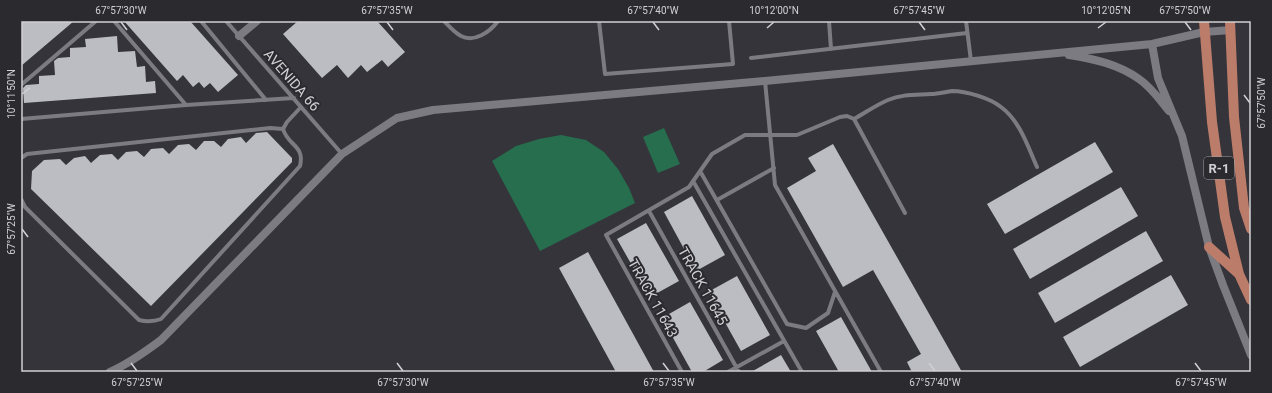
<svg xmlns="http://www.w3.org/2000/svg" width="1272" height="393" font-family="Roboto,sans-serif">
  <style>
    .grass { fill: #266e4e }
    .building { fill: #bcbcc3 }
    .lines { fill: none; stroke-linecap: round; stroke-linejoin: round }
    .service { stroke: #7b7b81; stroke-width: 4 }
    .minor { stroke: #7b7b81; stroke-width: 8 }
    .primary { stroke: #bc7c6a; stroke-width: 10 }
    .ticks { fill: none; stroke: #d1d1d4; stroke-width: 1.5 }
    .labels { text-anchor: middle; stroke-width: 4; stroke-linejoin: round; paint-order: stroke }
    .shield { fill: #2a2a2f; stroke: #9f9fa2; stroke-width: 1 }
    .shield-label { font-size: 13px; font-weight: bold; fill: #d1d1d4 }
    .street-label { font-size: 14px; fill: #d1d1d4; stroke: #2a2a2f }
    .neatline { fill: none; stroke: #d1d1d4; stroke-width: 1.5 }
    .ticks-label { font-size: 10px; text-anchor: middle; fill: #d1d1d4 }
  </style>
  <rect width="100%" height="100%" fill="#34343a"/>
  <path class="grass" d="M664,128L680,164L658,173L643,137Z
    M561,135L586,140L604,152L618,169L629,188L635,203L540,251L492,161L516,146L539,139Z"/>
  <path class="building" d="M21,21H74L21,66Z
    M124,21H190L238,75L218,92L210,83L204,88L199,82L193,87L183,75L177,81Z
    M298,21H377L405,52L388,67L382,60L367,72L361,65L348,78L337,65L322,78L283,34Z
    M117,36L118,52L135,51L137,67L145,66L146,82L155,81L156,93L24,103L23,88L26,85L39,84V76L55,75L54,61L58,58L70,57V48L86,47L85,39Z
    M267,132L292,158V162L151,306L31,189L32,171L44,160L60,159L66,165L74,158L85,156L91,163L100,155L112,154L118,160L126,152L137,151L144,157L151,149L163,148L169,154L178,145L189,144L196,150L204,141H214L221,147L228,139L241,137L246,143L256,133Z
    M1095,142L1113,172L1005,234L987,204Z
    M833,144L962,372H912L907,362L921,354L873,270L843,287L787,188L816,171L808,158Z
    M1121,187L1138,216L1030,279L1013,249Z
    M692,196L725,255L696,271L664,212Z
    M646,223L679,281L650,297L617,239Z
    M1146,231L1163,261L1055,323L1038,293Z
    M588,252L654,372H616L559,268Z
    M1171,275L1188,305L1080,367L1063,337Z
    M737,276L770,335L741,351L708,292Z
    M690,302L723,360L703,372H692L662,318Z
    M841,317L872,372H839L816,331Z
    M781,355L791,372H751Z"/>
  <g class="lines">
    <path class="service" d="M114,21L186,105
      M201,21L266,100
      M226,21L342,154
      M444,21C449,26 454,32 461,36C474,43 490,32 498,21
      M599,21L605,74L733,64L729,21
      M829,21L831,49
      M966,21L971,61
      M751,58L967,33
      M765,81L775,185L881,372
      M21,85L96,21
      M21,119L186,105L294,98
      M854,119C865,113 876,105 888,100C902,94 916,95 931,94C938,94 945,92 952,91C966,91 990,98 1001,107C1020,121 1028,147 1037,167
      M21,158L27,154L270,128L283,129
      M700,171L787,324L806,328L828,313L835,292
      M693,181L802,372
      M21,199L25,207L139,320C147,322 153,322 161,319L300,166C305,145 288,146 283,129L287,122L301,107
      M717,200L774,168
      M649,211L739,372
      M682,372L606,235L689,187L712,154L745,135H797L840,117L847,116L854,119L905,213
      M728,372L784,341"/>
    <path class="minor" d="M239,36L257,21
      M1152,44L1158,78L1182,136L1209,247L1223,285L1251,355
      M1069,55C1094,59 1118,64 1139,79C1151,87 1160,100 1169,111
      M110,372C128,364 145,352 161,340L342,154L397,118L433,110L765,81L1152,44L1204,32L1231,30"/>
    <path class="primary" d="M1204,21L1212,122L1225,217L1239,274L1251,300
      M1230,21L1234,117L1244,208L1251,229
      M1209,247L1239,274"/>
  </g>
  <path class="ticks" d="M121,22L127,30M387,22L393,30M653,22L659,30M919,22L925,30M1185,22L1191,30M767,28L774,22M1098,28L1106,22M22,94L30,88M1244,95L1250,103M22,229L28,237M131,363L137,371M397,363L403,371M663,363L669,371M929,363L935,371M1195,363L1201,371"/>
  <g class="labels">
    <rect class="shield" x="1204" y="157" width="30" height="22" rx="3"/>
    <g class="shield-label">
      <text x="1219" y="173">R-1</text>
    </g>
    <g class="street-label">
      <text transform="translate(292 80) rotate(49)" y="5">AVENIDA 66</text>
      <text transform="translate(703 286) rotate(61)" y="5">TRACK 11645</text>
      <text transform="translate(653 298) rotate(61)" y="5">TRACK 11643</text>
    </g>
  </g>
  <rect width="1272" height="393" fill="none" stroke="#2a2a2f" stroke-width="44"/>
  <rect x="22" y="22" width="1228" height="349" class="neatline"/>
  <g class="ticks-label">
    <text x="121" y="14">67°57'30"W</text>
    <text x="387" y="14">67°57'35"W</text>
    <text x="653" y="14">67°57'40"W</text>
    <text x="774" y="14">10°12'00"N</text>
    <text x="919" y="14">67°57'45"W</text>
    <text x="1106" y="14">10°12'05"N</text>
    <text x="1185" y="14">67°57'50"W</text>
    <text transform="translate(11 94) rotate(-90)" y="4">10°11'50"N</text>
    <text transform="translate(1261 103) rotate(-90)" y="4">67°57'50"W</text>
    <text transform="translate(11 229) rotate(-90)" y="4">67°57'25"W</text>
    <text x="137" y="386">67°57'25"W</text>
    <text x="403" y="386">67°57'30"W</text>
    <text x="669" y="386">67°57'35"W</text>
    <text x="935" y="386">67°57'40"W</text>
    <text x="1201" y="386">67°57'45"W</text>
  </g>
</svg>
